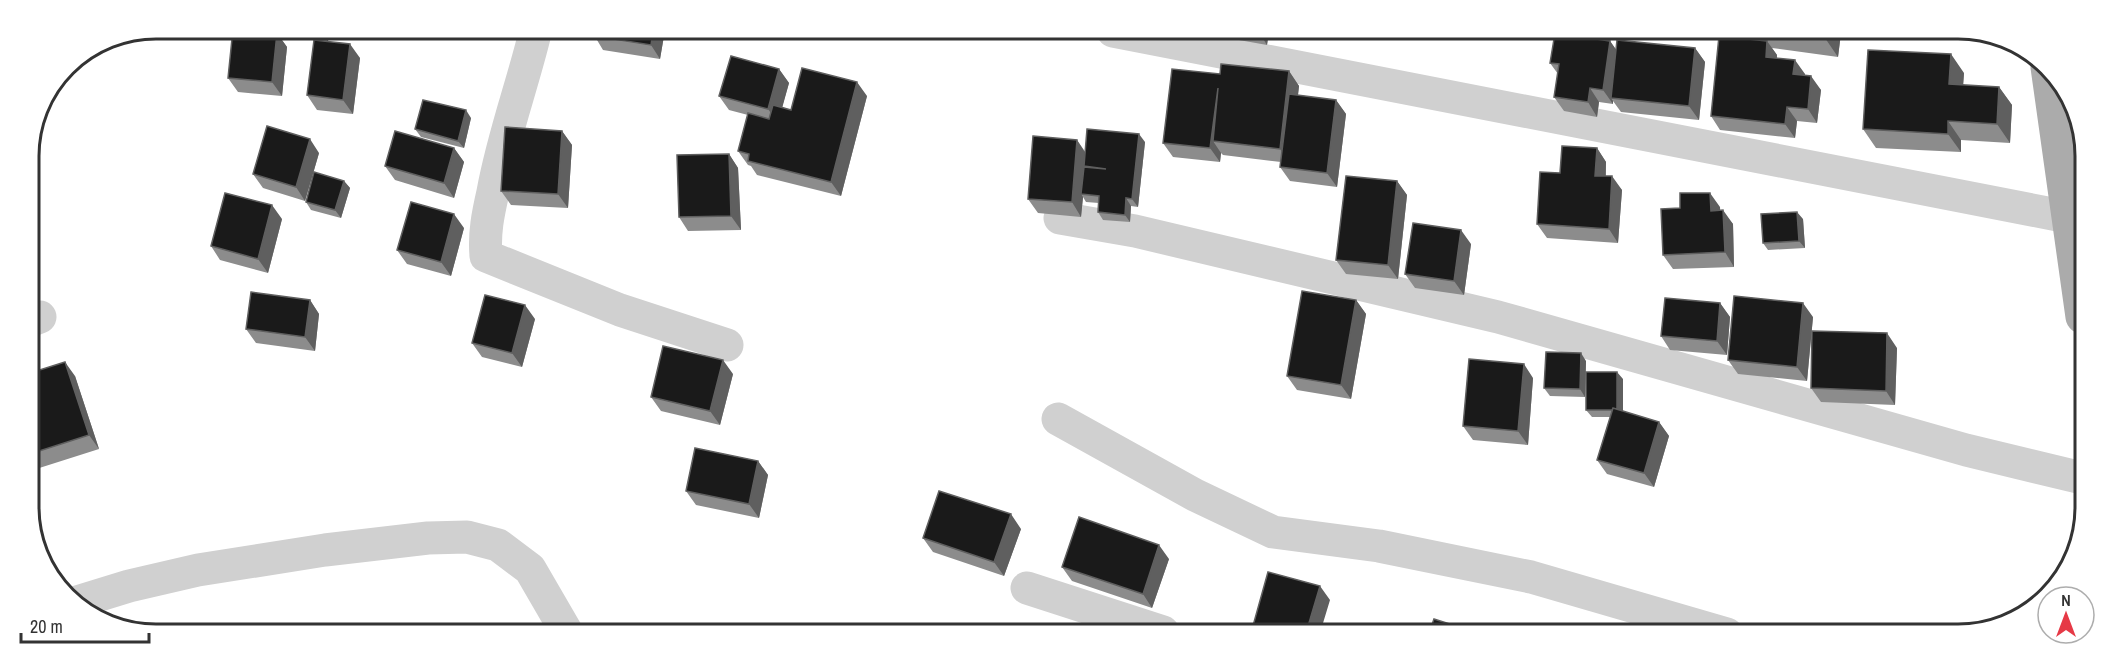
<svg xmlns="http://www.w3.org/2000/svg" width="2114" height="663" font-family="'Archivo Narrow',sans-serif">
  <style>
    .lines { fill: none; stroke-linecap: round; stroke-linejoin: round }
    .minor { stroke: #d0d0d0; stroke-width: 33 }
    .major { stroke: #ababab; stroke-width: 33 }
    .wall { fill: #8c8c8c }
    .shaded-wall { fill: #5f5f5f }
    .building { fill: #1a1a1a; stroke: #5f5f5f; stroke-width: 1.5 }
    .rim { fill: none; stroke: #333; stroke-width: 3 }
  </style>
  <rect width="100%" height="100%" fill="#fff"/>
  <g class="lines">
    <path class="minor" d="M536,29C523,84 503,136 493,192C488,214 484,233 486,256L620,310L727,345
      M1113,31L2068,217H2083
      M1060,218L1135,231L1498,317L1966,450L2082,478
      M30,321L40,317
      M1058,419L1195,495L1273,532L1379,546L1531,577L1727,634
      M1027,588L1163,632
      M77,602L129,586L198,570L325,550L428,538L467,537L498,545L530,569L566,631"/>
    <path class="major" d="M2047,67L2082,317"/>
  </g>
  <path class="wall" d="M226,29H329L328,41L360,58L353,114L317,110L307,95L314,40L279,36L287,47L282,96L238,92L228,78L233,30Z
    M476,29H505L502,40L480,35Z
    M546,29L665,30L660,59L603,50L597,40L547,31Z
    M1208,31H1269L1267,45L1211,35Z
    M1737,32H1859V35L1841,33L1838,57L1772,48L1777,55V58L1805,74V76L1821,90L1817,123L1797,121L1795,138L1720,130L1711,116L1741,38Z
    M1610,41L1616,50L1695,48L1705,62L1699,120L1621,112L1613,101V104L1599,102L1597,117L1564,111L1554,97L1558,74L1550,63Z
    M779,69L789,83L782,107L791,110L867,96L841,196L757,175L751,166L748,165L738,151L748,115L729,110L719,96Z
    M1289,71L1299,86L1298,95L1336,100L1346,114L1337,187L1290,181L1280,167L1281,162L1223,155L1221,153L1220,162L1173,157L1163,143L1220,74Z
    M1964,73L1963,85L1999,87L2012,105L2010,143L1961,140V152L1876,148L1863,129Z
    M471,118L464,148L421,137L415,129Z
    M562,131L572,145L568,208L511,205L501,191Z
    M1077,140L1086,153L1145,142L1138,207L1131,206L1130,222L1103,220L1098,212L1099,203L1086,202L1083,197L1081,217L1038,213L1028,199Z
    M454,148L464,162L454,198L395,180L385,166Z
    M1597,148L1606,162V176L1622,190L1618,243L1547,238L1537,224L1560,173Z
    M319,153L305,201L263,188L253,174Z
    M729,154L738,168L741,230L688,231L679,217Z
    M344,181L350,188L341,218L311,210L306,202Z
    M1397,181L1407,195L1398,279L1346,274L1336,260Z
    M1720,207V210L1733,224L1734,267L1673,269L1663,255Z
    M282,219L268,273L220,260L211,246Z
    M1803,219L1805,248L1768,250L1763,243Z
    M464,228L451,276L407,264L397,250Z
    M1471,244L1464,295L1415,288L1405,274Z
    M310,300L319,314L315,351L256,343L246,329Z
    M1356,300L1366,314L1351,399L1297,390L1287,376Z
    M1720,303L1730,317L1727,355L1670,350L1661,336Z
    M1813,317L1807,381L1738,374L1728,360Z
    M535,319L522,367L482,357L472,343Z
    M1897,348L1895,405L1821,402L1811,388Z
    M1586,361L1585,397L1550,396L1544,388Z
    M30,373L75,376L99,449L33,470L31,466Z
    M733,374L720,425L661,411L651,397Z
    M1533,378L1528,445L1473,440L1463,426Z
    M1623,379V411L1659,422L1669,436L1654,487L1607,474L1597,460L1610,417H1592L1586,410Z
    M758,461L768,475L759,518L696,505L686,491Z
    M1021,529L1004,576L933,552L923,538Z
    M1169,559L1152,608L1072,581L1062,567Z"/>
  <path class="shaded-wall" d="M319,29H329L328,42Z
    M497,29H505L502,40L497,32Z
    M653,30H665L660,59L651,45Z
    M1263,31H1269L1267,45L1262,37Z
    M1826,32L1841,33L1838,57L1825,38Z
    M277,33L287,47L282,96L272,82Z
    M1610,41L1620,55L1611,98L1613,101V104L1603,90Z
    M1767,41L1777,55L1776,71L1766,57Z
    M350,44L360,58L353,114L343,100Z
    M1695,48L1705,62L1699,120L1689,106Z
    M1951,54L1964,73L1962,102L1949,84Z
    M1795,60L1805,74L1803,88L1793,74Z
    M779,69L789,83L778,123L768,109Z
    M1289,71L1299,86L1290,163L1280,149Z
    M1811,76L1821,90L1817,123L1808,109Z
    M857,82L867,96L841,196L831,182Z
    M1999,87L2012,105L2010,143L1997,124Z
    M1218,88L1213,141L1221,153L1220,162L1210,148Z
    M1590,88L1599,102L1597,117L1588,102Z
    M1336,100L1346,114L1337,187L1327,173Z
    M1787,107L1797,121L1795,138L1785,124Z
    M466,110L471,118L464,148L458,141Z
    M1948,121L1961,140V152L1948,134Z
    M562,131L572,145L568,208L558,194Z
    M1139,134L1145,142L1138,207L1132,199Z
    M310,139L319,153L305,201L296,187Z
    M1077,140L1086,154L1083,194H1081L1083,197L1081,217L1072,202Z
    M454,148L464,162L454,198L444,183Z
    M1597,148L1606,162L1605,190L1595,176Z
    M729,154L738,168L741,230L731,216Z
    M1612,176L1622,190L1618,243L1609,229Z
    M344,181L350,188L341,218L335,210Z
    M1397,181L1407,195L1398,279L1388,265Z
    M1710,193L1720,207L1721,225L1711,211Z
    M1126,198L1131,206L1130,222L1125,215Z
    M272,205L282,219L268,273L258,259Z
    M1723,210L1733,224L1734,267L1725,252Z
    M1797,212L1803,219L1805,248L1799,241Z
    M454,214L464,228L451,276L441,262Z
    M1461,230L1471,244L1464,295L1454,281Z
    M310,300L319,314L315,351L305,337Z
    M1356,300L1366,314L1351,399L1341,385Z
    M1720,303L1730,317L1727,355L1717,341Z
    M1803,303L1813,317L1807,381L1797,367Z
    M525,305L535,319L522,367L512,353Z
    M1887,333L1897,348L1895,405L1886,391Z
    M1581,353L1586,361L1585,397L1580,389Z
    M723,360L733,374L720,425L710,411Z
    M65,362L75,376L99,449L89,435Z
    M1524,364L1533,378L1528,445L1518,431Z
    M1617,372L1623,379V417L1617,410Z
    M1659,422L1669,436L1654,487L1644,473Z
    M758,461L768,475L759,518L749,504Z
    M1011,514L1021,529L1004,576L994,562Z
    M1159,545L1169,559L1152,608L1143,594Z
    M1320,586L1330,600L1320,633H1306Z"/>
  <path class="building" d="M233,29L277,33L272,82L228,78Z
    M484,29H497V32Z
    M595,30H653L651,45L594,36Z
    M1227,31H1263L1262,37Z
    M1781,32H1826L1825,38Z
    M1555,33L1610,41L1603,90L1590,88L1588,102L1554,97L1559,64L1550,63Z
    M1719,36L1767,41L1766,57L1795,60L1793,74L1811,76L1808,109L1787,107L1785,124L1711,116Z
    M314,40L350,44L343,100L307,95Z
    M1617,40L1695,48L1689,106L1611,98Z
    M1868,50L1951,54L1949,84L1999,87L1997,124L1948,121V134L1863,129Z
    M731,56L779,69L768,109L719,96Z
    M1221,64L1289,71L1280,149L1213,141L1218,88L1210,148L1163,143L1172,69L1220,74Z
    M802,68L857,82L831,182L748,161L749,154L738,151L748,113L769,119L773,105L791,110Z
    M1289,94L1336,100L1327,173L1280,167Z
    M423,100L466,110L458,141L415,129Z
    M267,126L310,139L296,187L253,174Z
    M505,127L562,131L558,194L501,191Z
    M1087,129L1139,134L1132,199L1126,198L1125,215L1098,212L1099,196L1081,194L1084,167L1106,169L1084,166Z
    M395,131L454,148L444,183L385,166Z
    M1033,136L1077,140L1072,202L1028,199Z
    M1562,146L1597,148L1595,176H1612L1609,229L1537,224L1540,172L1560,173Z
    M729,154L731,216L679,217L677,155Z
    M314,172L344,181L335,210L306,202Z
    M1346,176L1397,181L1388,265L1336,260Z
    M225,193L272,205L258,259L211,246Z
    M1680,193H1710L1711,211L1723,210L1725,252L1663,255L1661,209L1680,208Z
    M411,202L454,214L441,262L397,250Z
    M1797,212L1799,241L1763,243L1761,214Z
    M1413,223L1461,230L1454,281L1405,274Z
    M1302,291L1356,300L1341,385L1287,376Z
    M251,292L310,300L305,337L246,329Z
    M485,295L525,305L512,353L472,343Z
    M1734,296L1803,303L1797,367L1728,360Z
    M1665,298L1720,303L1717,341L1661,336Z
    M1812,331L1887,333L1886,391L1811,388Z
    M663,346L723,360L710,411L651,397Z
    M1546,352L1581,353L1580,389L1544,388Z
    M1469,359L1524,364L1518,431L1463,426Z
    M65,362L89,435L30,454V373Z
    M1586,372H1617V409L1613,408L1612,410H1586Z
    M1613,408L1659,422L1644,473L1597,460Z
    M695,448L758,461L749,504L686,491Z
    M939,491L1011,514L994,562L923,538Z
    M1079,517L1159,545L1143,594L1062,567Z
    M1268,572L1320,586L1306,633H1251Z
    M1434,619L1478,633H1429Z"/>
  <path d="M0 0H2114V663H0ZM156 39H1958A117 117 0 0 1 2075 156V507A117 117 0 0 1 1958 624H156A117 117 0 0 1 39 507V156A117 117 0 0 1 156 39Z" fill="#fff" fill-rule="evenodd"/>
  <path class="rim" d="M156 39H1958A117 117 0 0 1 2075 156V507A117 117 0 0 1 1958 624H156A117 117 0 0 1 39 507V156A117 117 0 0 1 156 39Z"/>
  <g transform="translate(2066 615)"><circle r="28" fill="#ffffff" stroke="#adadad" stroke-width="1.5"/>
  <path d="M0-4.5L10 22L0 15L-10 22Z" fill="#e63946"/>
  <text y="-9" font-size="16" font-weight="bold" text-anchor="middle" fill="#333333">N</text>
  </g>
  <path d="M21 633v9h128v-9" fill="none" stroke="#333333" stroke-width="3"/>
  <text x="30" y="633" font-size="18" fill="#333333" stroke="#ffffff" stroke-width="4.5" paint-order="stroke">20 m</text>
</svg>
